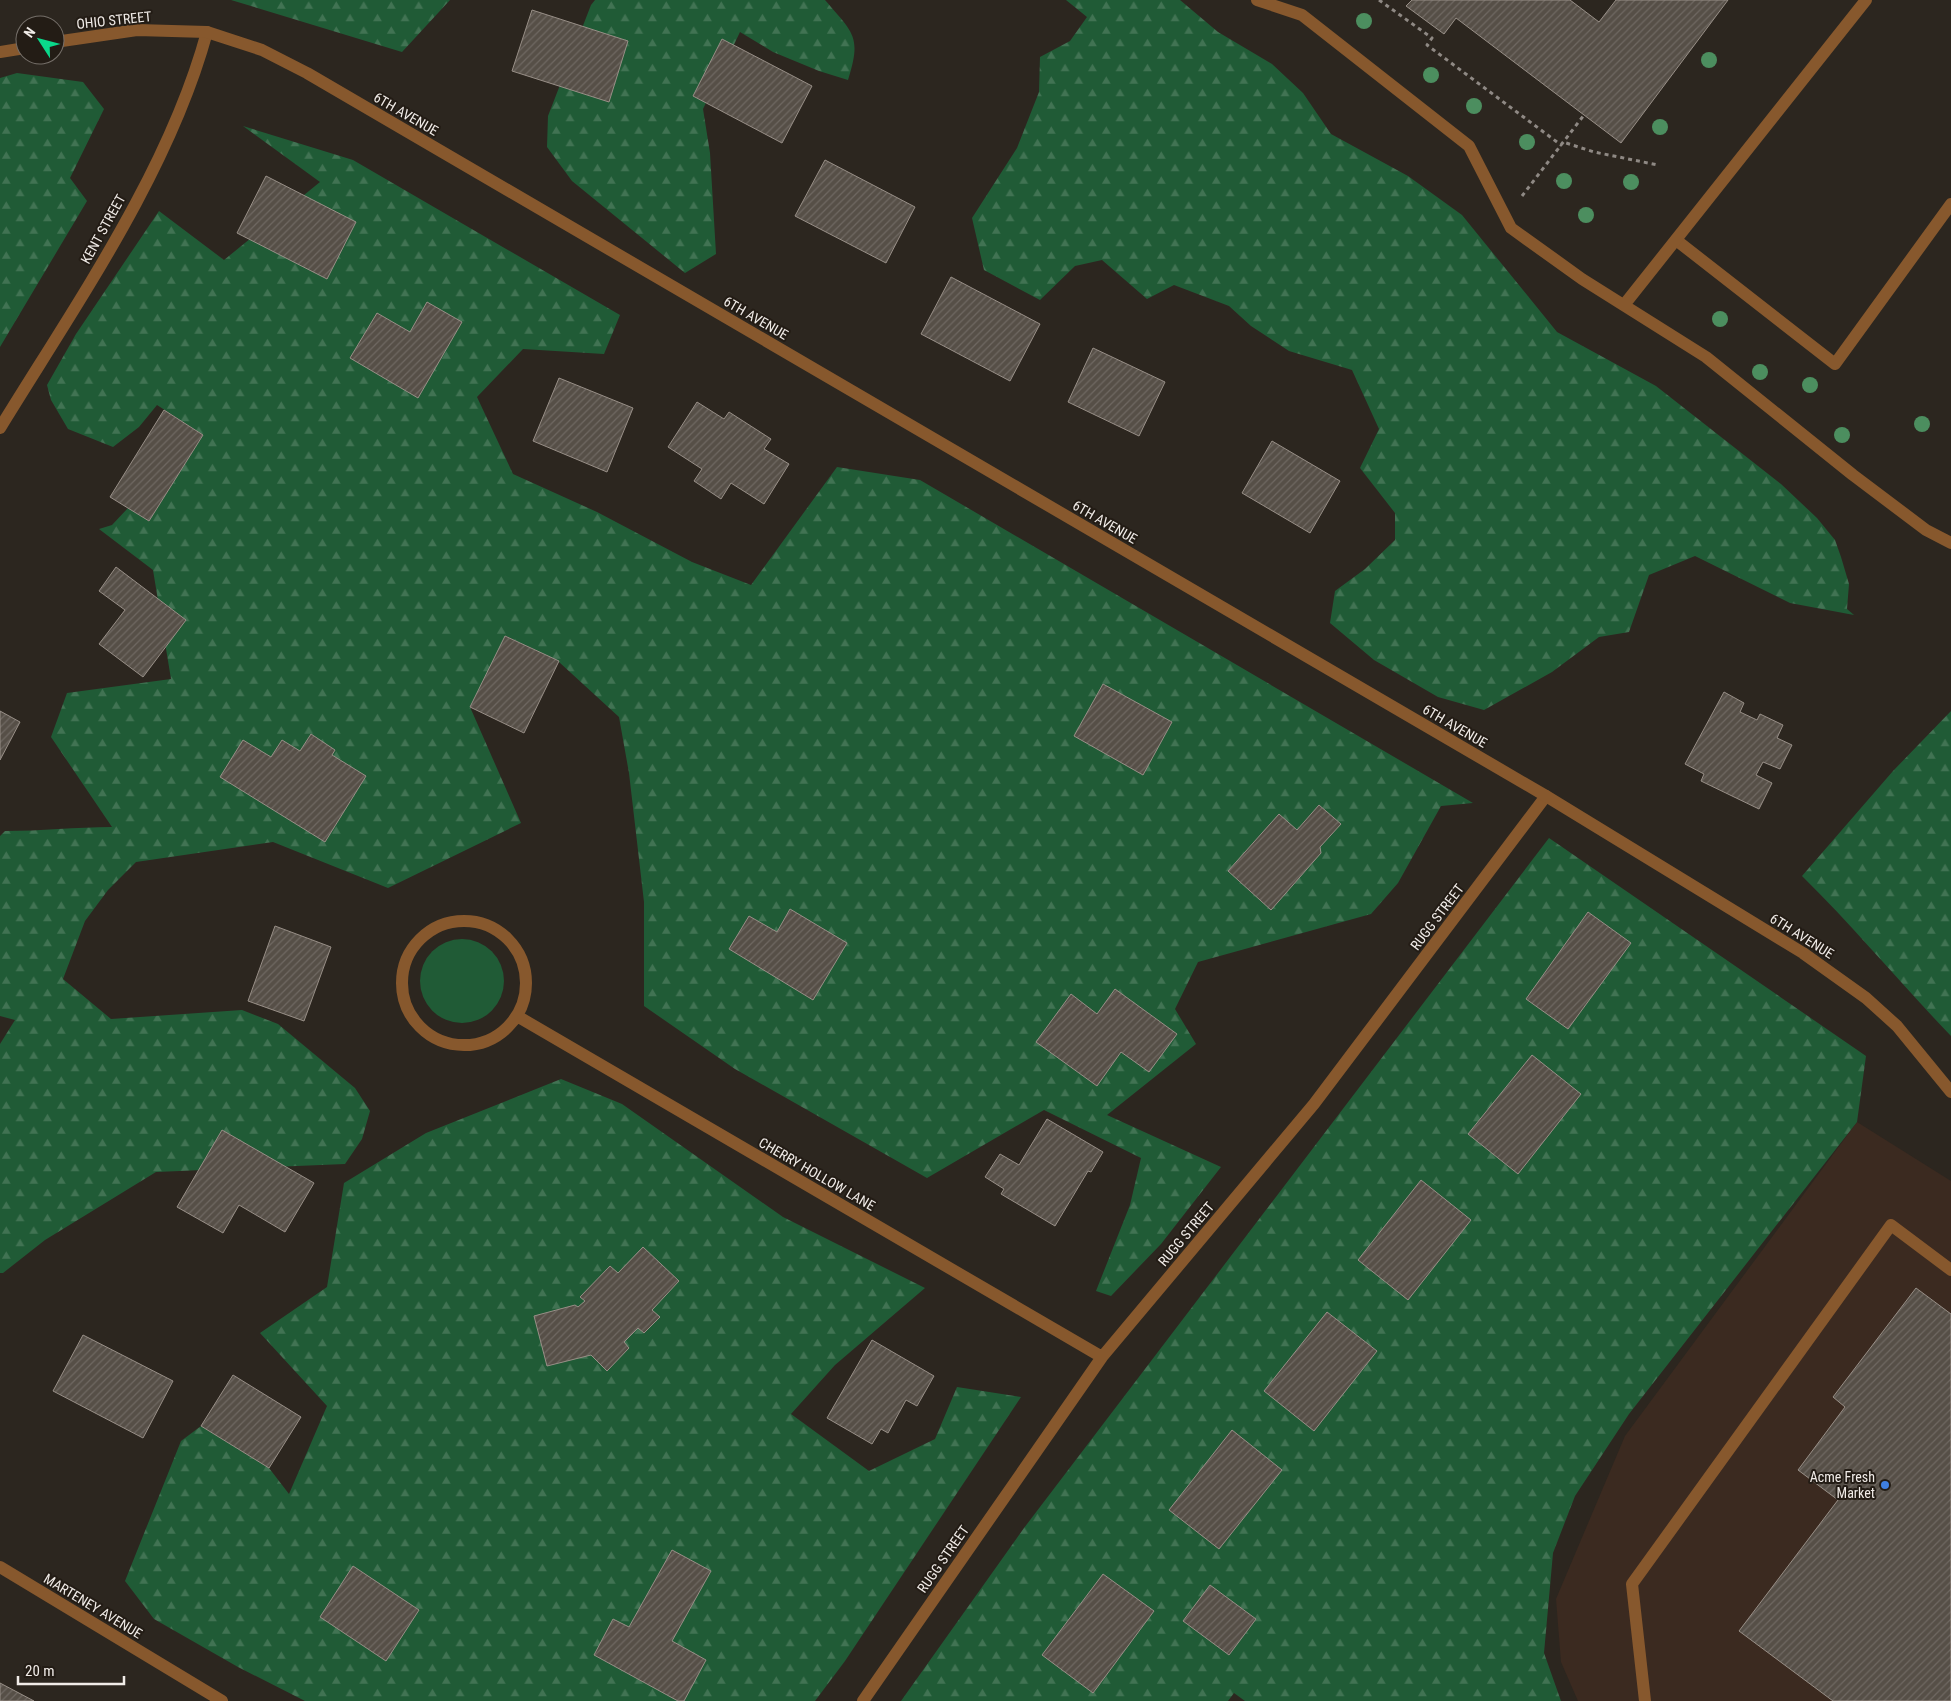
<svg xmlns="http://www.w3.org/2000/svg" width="1951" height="1701" font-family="'Roboto Condensed',sans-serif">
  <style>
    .commercial { fill: #3b2a20 }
    .green { fill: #205b36 }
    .forest { fill: url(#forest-firs) }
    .building { fill: url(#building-hatch); stroke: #988f87 }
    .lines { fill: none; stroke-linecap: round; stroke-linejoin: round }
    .path { stroke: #8f8984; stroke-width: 3; stroke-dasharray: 4 4; stroke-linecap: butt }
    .service { stroke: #87582d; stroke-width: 12 }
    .minor { stroke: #87582d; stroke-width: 12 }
    .tertiary { stroke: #87582d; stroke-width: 12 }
    .tree { fill: #4c8e5f }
    .shop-dot { fill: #3f7fe0; stroke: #231c15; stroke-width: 2 }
    .labels { text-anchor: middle; stroke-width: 4; stroke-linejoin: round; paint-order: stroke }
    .street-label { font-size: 14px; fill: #f1ece8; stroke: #231c15 }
    .poi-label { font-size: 14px; fill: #f1ece8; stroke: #231c15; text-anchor: end }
  </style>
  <defs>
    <pattern id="forest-firs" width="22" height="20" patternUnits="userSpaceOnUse" patternTransform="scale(1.25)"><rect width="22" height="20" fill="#205b36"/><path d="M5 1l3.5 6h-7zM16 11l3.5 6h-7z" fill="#417353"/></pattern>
    <pattern id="building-hatch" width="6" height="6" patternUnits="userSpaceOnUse" patternTransform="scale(1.25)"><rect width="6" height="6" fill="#564f47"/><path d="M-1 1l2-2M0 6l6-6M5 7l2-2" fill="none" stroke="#6f6862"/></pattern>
  </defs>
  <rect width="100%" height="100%" fill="#2c261f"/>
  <path class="commercial" d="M1857,1122L1951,1181V1701H1578L1561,1662L1556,1599L1625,1436Z"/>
  <path class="green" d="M420 981a42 42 0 1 1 84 0a42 42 0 1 1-84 0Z"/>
  <path class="forest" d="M231,0H450L402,52Z
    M595,0H825C853,33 862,36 848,80L819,71L773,52L740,32L703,109L710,153L716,254L685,273L572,181L547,147L548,116L591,5Z
    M1066,0H1180L1218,32L1272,64L1303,93L1331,134L1408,176L1462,215L1557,332L1656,386L1781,484L1817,518L1835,540L1841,557L1849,584L1847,609L1854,615L1790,603L1695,556L1649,575L1629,632L1599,637L1552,672L1484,710L1438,697L1374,660L1330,623L1335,591L1365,569L1395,540V513L1360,468L1379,429L1352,370L1289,351L1251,326L1229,306L1174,285L1147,299L1102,260L1075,266L1040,300L984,270L972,218L1017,148L1039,92L1040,57L1070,41L1087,17Z
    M17,73L83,82L104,109L70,178L87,201L0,347V78Z
    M243,126L353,160L620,315L604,354L523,349L477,397L513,474L597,512L692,562L751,585L837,467L920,480L1473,803L1441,806L1398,883L1371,914L1198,962L1175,1009L1196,1044L1107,1115L1221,1167L1161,1244L1111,1296L1096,1291L1130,1205L1141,1158L1044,1110L927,1178L735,1069L644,1006V902L629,773L619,717L559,662L506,636L470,707L521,823L388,888L273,842L136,862L108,890L85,921L63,979L111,1019L242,1010L278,1024L355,1088L370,1111L362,1139L345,1164L156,1172L45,1240L3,1273H0V1044L15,1020L0,1016V836L5,831C41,831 76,827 112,827L51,737L67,693L171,679L153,570L99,529L112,525L128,508L149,521L203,435L157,405L139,427L113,447L68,429L51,400L47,385L76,334L159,211L224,260L320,182Z
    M1951,711V1036C1900,983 1854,927 1802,876L1893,771Z
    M1549,838L1866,1056L1857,1122L1629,1414L1575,1496L1553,1553L1544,1653L1561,1701H1245L1234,1693L1228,1701H901L1024,1528Z
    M561,1079L622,1104L783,1217L925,1288L835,1365L791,1414L869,1471L935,1439L957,1387L1021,1397L845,1661L815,1701H305L238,1667L154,1619L125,1581L181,1441L201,1426L269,1468L289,1494L327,1406L260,1333L327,1287L344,1183L426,1133Z"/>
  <path class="building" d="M1412,0H1570L1599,22L1616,0H1728L1621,143L1456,18L1444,34L1406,6Z
    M532,10L628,41L609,102L512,71Z
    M722,39L812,86L782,143L693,96Z
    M825,160L915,207L886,263L795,216Z
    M266,176L356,222L327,279L237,233Z
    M951,277L1040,324L1010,381L921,334Z
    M427,302L462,322L418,398L350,358L377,313L410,332Z
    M1093,348L1165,382L1139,436L1068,402Z
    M559,378L633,408L607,472L533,441Z
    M697,402L724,419L729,412L771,439L764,449L789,464L764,504L731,483L721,499L694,481L702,469L668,447Z
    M164,410L203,435L149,521L110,497Z
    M1272,441L1340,481L1310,533L1242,493Z
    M116,567L186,620L143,677L99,644L125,610L99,591Z
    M505,636L559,661L524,733L470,707Z
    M1103,684L1172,722L1143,775L1074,736Z
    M1724,692L1744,703L1740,712L1757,720L1760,714L1783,725L1777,738L1792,745L1780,769L1763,762L1756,775L1772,783L1759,809L1701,781L1704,774L1685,764Z
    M0,711L20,722L0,760Z
    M311,734L335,750L332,755L366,776L325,842L220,777L243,740L271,757L282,740L300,751Z
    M1319,805L1341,824L1320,847L1321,853L1271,910L1228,871L1279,814L1297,830Z
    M790,909L847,943L813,1000L729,949L749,916L777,932Z
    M1588,912L1631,943L1568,1029L1526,999Z
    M275,926L331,947L304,1021L248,1001Z
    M1115,989L1177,1034L1149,1072L1121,1052L1097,1086L1036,1042L1071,994L1097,1014Z
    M1532,1055L1581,1094L1518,1174L1468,1134Z
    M1047,1119L1103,1152L1091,1172L1088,1171L1055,1226L1001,1194L1004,1189L985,1177L1000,1154L1019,1165Z
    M222,1130L314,1183L285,1232L239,1205L223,1233L177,1207Z
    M1421,1180L1471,1220L1408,1300L1358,1260Z
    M643,1247L679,1281L652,1310L660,1317L644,1333L638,1328L624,1342L629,1348L607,1371L591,1355L547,1366L534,1316L575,1305L578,1307L585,1301L580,1297L610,1266L618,1273Z
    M1916,1288L1951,1314V1701H1833L1739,1631L1838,1500L1798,1470L1845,1407L1833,1397Z
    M1327,1312L1377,1351L1314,1431L1264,1391Z
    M83,1335L173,1381L143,1438L53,1391Z
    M872,1340L934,1376L917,1406L906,1400L888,1433L881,1429L872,1444L827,1418Z
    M233,1375L301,1417L269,1468L201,1426Z
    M1232,1430L1282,1470L1219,1549L1169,1510Z
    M672,1550L711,1571L672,1641L706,1660L684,1701H678L594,1655L613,1619L629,1627Z
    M353,1566L419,1610L386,1661L320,1617Z
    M1103,1574L1154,1611L1093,1693L1042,1655Z
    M1210,1585L1256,1619L1229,1655L1183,1621Z
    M0,1683L34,1701H0Z"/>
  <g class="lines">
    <path class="path" d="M1379,0L1432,38L1427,45L1561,145L1563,142L1594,152L1658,165
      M1522,196L1584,115"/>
    <path class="service" d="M1676,240L1835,364L1951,204
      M1645,1701L1632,1584L1891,1225L1951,1270"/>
    <path class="minor" d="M1257,0L1302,15L1469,146L1511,228L1582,279L1706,357L1853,475L1926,530L1951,543
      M1624,305L1866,0
      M0,428C76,304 169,172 207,32
      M402 983a62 62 0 1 1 124 0a62 62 0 1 1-124 0Z
      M517,1016L1102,1357
      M0,1567L222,1701
      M863,1701L1102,1357L1314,1104L1546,796"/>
    <path class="tertiary" d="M55,42L137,30L207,32L262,50L307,73L1546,796L1803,953L1866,998L1897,1026L1951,1092
      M0,52L25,48"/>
  </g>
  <g class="tree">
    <circle cx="1364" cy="21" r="8"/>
    <circle cx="1709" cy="60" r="8"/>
    <circle cx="1431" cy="75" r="8"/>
    <circle cx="1474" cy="106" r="8"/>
    <circle cx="1660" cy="127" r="8"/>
    <circle cx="1527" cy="142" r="8"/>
    <circle cx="1564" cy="181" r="8"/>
    <circle cx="1631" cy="182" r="8"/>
    <circle cx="1586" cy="215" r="8"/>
    <circle cx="1720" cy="319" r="8"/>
    <circle cx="1760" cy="372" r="8"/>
    <circle cx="1810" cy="385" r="8"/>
    <circle cx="1922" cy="424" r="8"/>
    <circle cx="1842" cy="435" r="8"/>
  </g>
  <circle class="shop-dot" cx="1885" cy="1485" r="5"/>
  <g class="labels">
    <g class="street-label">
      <text transform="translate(114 20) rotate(-6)" y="5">OHIO STREET</text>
      <text transform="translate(406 114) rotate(30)" y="5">6TH AVENUE</text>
      <text transform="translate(103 229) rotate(-61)" y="5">KENT STREET</text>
      <text transform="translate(756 318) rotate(30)" y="5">6TH AVENUE</text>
      <text transform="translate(1105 522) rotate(30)" y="5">6TH AVENUE</text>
      <text transform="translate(1455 726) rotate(30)" y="5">6TH AVENUE</text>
      <text transform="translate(1437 917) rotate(-53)" y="5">RUGG STREET</text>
      <text transform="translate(1802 936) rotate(32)" y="5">6TH AVENUE</text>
      <text transform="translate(817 1174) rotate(30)" y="5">CHERRY HOLLOW LANE</text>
      <text transform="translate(1186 1234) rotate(-50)" y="5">RUGG STREET</text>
      <text transform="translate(943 1559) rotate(-55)" y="5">RUGG STREET</text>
      <text transform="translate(93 1606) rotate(31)" y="5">MARTENEY AVENUE</text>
    </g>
    <g class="poi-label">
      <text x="1875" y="1482">Acme Fresh<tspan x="1875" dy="16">Market</tspan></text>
    </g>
  </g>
  <g transform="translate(40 40) rotate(306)"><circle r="24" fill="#231c15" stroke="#756f69"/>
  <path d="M0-4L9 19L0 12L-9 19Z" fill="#0ad98b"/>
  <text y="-8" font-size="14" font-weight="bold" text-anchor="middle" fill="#f1ece8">N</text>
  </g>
  <path d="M18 1676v8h106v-8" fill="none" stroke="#f1ece8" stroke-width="2.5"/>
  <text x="25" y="1676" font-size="15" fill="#f1ece8" stroke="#231c15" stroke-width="4" paint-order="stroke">20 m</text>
</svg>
